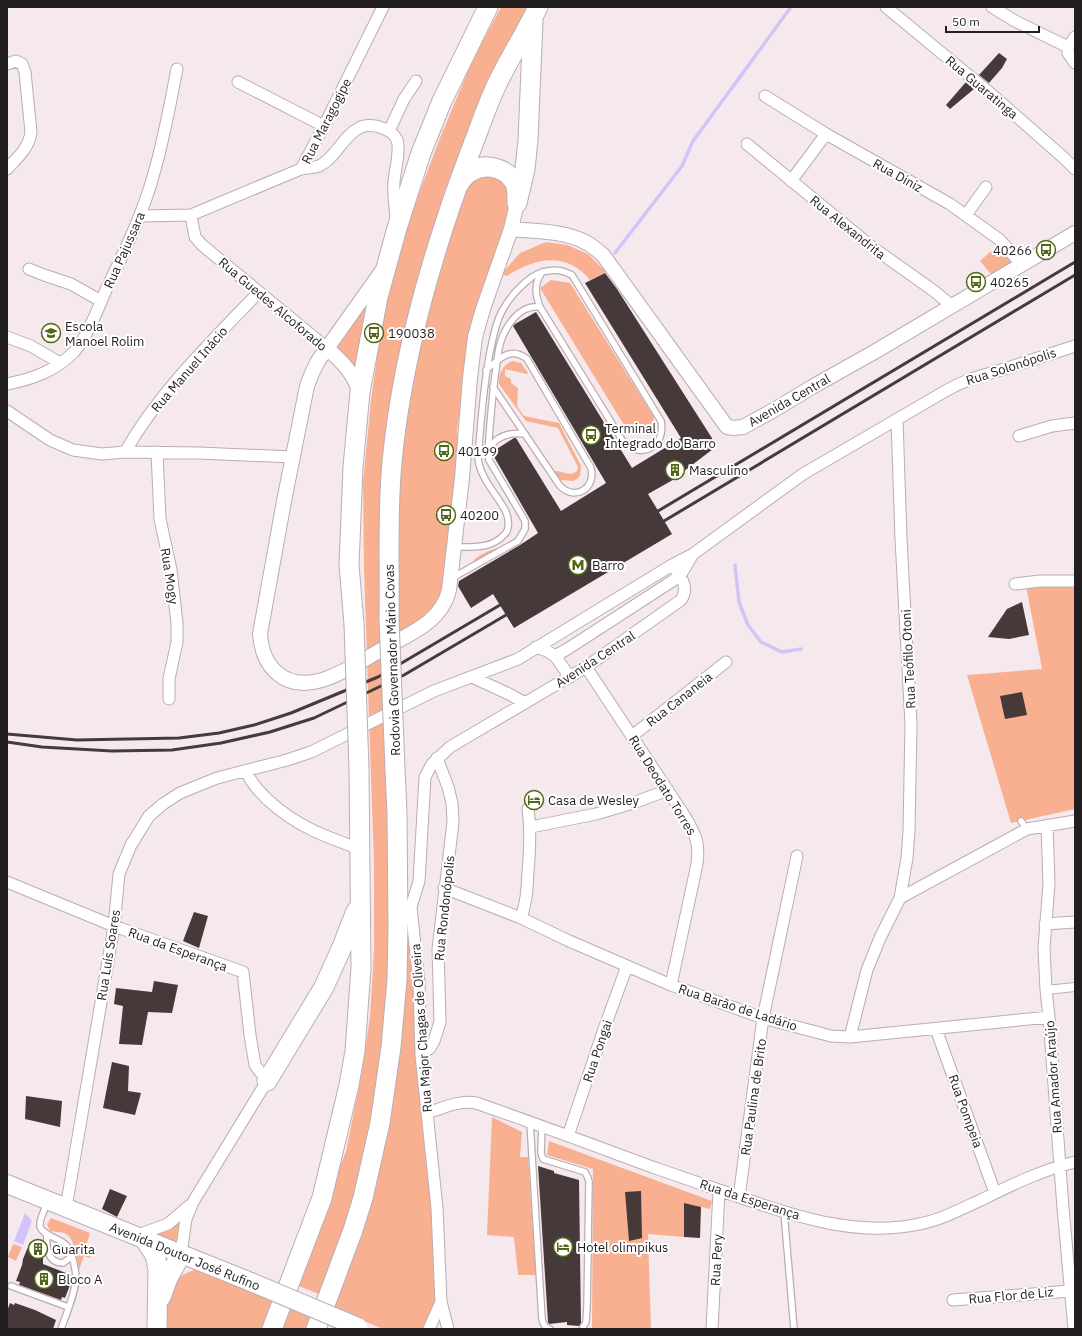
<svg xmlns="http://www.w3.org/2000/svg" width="1082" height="1336" font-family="'IBM Plex Sans',sans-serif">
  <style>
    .green { fill: #f8b090 }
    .water { fill: #d4c3f8 }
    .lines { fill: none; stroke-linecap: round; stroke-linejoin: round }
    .stream { stroke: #d4c3f8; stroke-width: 3.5 }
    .building { fill: #453a39 }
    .service-casing { stroke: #baadb2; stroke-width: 8 }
    .pedestrian-casing { stroke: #baadb2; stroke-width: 10 }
    .minor-casing { stroke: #baadb2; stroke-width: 13 }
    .tertiary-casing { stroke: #baadb2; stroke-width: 16 }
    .primary-casing { stroke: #baadb2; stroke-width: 20 }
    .trunk-casing { stroke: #baadb2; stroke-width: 21 }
    .service { stroke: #fff; stroke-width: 5.5 }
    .pedestrian { stroke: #fff; stroke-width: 8 }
    .minor { stroke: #fff; stroke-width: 11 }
    .tertiary { stroke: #fff; stroke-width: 14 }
    .primary { stroke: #fff; stroke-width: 18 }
    .trunk { stroke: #fff; stroke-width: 19 }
    .rail { stroke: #423c3e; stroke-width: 3 }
    .primary-bridge-casing { stroke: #baadb2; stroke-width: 20; stroke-linecap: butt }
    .trunk-bridge-casing { stroke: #baadb2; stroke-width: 21; stroke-linecap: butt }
    .primary-bridge { stroke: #fff; stroke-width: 18 }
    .trunk-bridge { stroke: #fff; stroke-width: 19 }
    .labels { text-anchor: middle; stroke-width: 4; stroke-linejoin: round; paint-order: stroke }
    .street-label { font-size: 13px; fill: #231e20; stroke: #fff }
    .poi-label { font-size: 13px; fill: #231e20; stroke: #fff; text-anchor: start }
  </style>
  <rect width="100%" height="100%" fill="#f6e9ee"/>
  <path class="green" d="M501,7H533L472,123L444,192L425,262L400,368L393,920L381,1087L329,1298L296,1285L346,1151L361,1077L370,1017L374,950V866L364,569L363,483L371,400L386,294L406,228L440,138L473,59Z
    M483,174L502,179L513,196L473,322L457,430V495L445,590L439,602L419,622L406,628L401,638L395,642L389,573L411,365L463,186Z
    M546,242L567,245L588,254L606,272L590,280C566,251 535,258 507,276L503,275L504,271L520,253Z
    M998,245L1013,261L991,274L980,261Z
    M551,280L570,283L654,417L653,427C642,435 639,436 627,430L540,288Z
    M369,300L356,374L331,358L319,360Z
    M513,361L521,363L528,373L527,374L505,369V376L511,379V383L518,388L517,406L524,416L559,423L581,466L580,476L577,479L573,481L561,480L555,473V471C563,471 570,477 577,471L578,467L558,428L526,421L499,384C498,374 503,364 513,361Z
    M498,548L493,553L472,562C478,555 489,550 498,548Z
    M1075,583V809L1011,823L967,675L1042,669L1026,586Z
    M401,851L415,970L440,1267L433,1318L426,1329H383L333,1308L398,1044Z
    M492,1117L522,1132L520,1157H528L536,1275H518L514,1237L487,1235Z
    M549,1141L712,1201L710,1209L684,1203V1237L648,1234L651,1329H592L593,1169L547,1155Z
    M51,1218L90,1233L85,1249L92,1251L90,1258L84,1256L79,1270C77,1260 75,1239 66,1234C61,1231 55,1233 50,1231L47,1224Z
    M180,1219L176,1242L157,1234Z
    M13,1244L22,1247L16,1261L8,1257Z
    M198,1268L282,1300L270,1329H161L169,1281Z
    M289,1303L322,1318L317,1329H277Z"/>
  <path class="water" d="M25,1213L32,1221L23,1245L14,1241Z"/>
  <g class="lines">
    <path class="stream" d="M615,253L682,166L693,141L791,7
      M735,565L739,602L748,625L761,642L782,652L801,649"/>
  </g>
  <path class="building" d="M999,53L1007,59L1002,68L989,83L979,75Z
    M966,82L974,89L950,109L946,105Z
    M605,273L617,289L717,446L671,481L648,494L672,534L514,628L493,594L471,608L458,586L459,581L520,545L538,533L493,455L492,452L514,438H516L561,511L606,483L513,326L515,324L536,312L632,468L681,438L585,283Z
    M1022,602L1029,635L1009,639L988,637L1007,609Z
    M1022,692L1027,715L1005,719L1000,696Z
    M194,912L208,916L199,948L183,941Z
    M154,981L178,985L172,1013L148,1012L142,1045L119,1044L123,1006L114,1004L116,988L152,992Z
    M112,1062L129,1066L128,1091L141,1093L135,1115L103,1108Z
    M26,1096L62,1101L60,1127L25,1119Z
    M538,1166L554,1171V1173L579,1180L581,1323L579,1326L567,1325V1322L549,1324L548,1322Z
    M110,1189L127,1196L117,1217L102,1209Z
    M641,1191L642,1238L629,1241L625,1192Z
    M684,1203L701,1207L700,1238L684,1237Z
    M30,1242L43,1247V1264L71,1275L69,1278L72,1279V1280L65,1298L62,1297L61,1300L19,1285L20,1282L16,1281L22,1265L23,1259Z
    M10,1303L14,1305L15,1303L35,1310L56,1320L53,1329H7V1311Z"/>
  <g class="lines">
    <defs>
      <path id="service" d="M486,370C499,359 510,346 527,359L591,468C596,489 575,501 560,486L493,387
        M489,449C497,435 510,432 525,434
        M455,547C473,547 491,549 504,535C510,530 509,519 506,512C497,494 480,479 478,458C481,423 483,387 490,352C493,338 495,324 502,311C509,298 520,286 532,277C545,269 559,268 572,275L661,421C666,447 642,459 624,443L540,307C535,294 534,284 542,272
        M452,578L518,541L525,529V521L521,514L489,460L488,452C490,424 492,396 496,369C497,361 498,352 500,344C505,327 519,304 540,307
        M1021,821L1027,829
        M530,1122L542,1319C543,1325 545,1327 550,1329
        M542,1126L541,1153L543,1159L585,1172L588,1178L589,1182L587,1307L586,1322L582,1329
        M47,1203C45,1210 39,1219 40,1226C42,1236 61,1238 67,1246C72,1253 75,1267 76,1276C77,1289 66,1315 61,1329
        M784,1212L794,1329
        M47,1234C46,1247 47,1263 63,1263L71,1257
        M11,1286L68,1307"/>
      <path id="pedestrian" d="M1046,990L1075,987"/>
      <path id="minor" d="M886,7L990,93L1064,158L1075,169
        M992,7L1015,21L1068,47
        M1068,47V53L1075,63
        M1068,47L1075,37
        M7,64L16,61L22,64L25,72L31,132C29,148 18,157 7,169
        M238,82L324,126
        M765,96L826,134L950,204L1000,240L1022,265
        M389,131L404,99L416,81
        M747,144L872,247L934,291L952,306
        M301,169L324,126L383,7
        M791,181L826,134
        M191,215L195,237L202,245L327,348
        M966,215L986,187
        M140,216L191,215L301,169C306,168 313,168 319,166C335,159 343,136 359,128C371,121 398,130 398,145C399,157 395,170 394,182C393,194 395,206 396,218
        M29,269L44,275L71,284L101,301
        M7,337L31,346L60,363
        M7,384C33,379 55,371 74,352C87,337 98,309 106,290C124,252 143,214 154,173C164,139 170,104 177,69
        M7,411L50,440L73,450L102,454L125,452L199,453L293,457
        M897,419L901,539L911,724L909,831L907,858L900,898
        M1019,436L1052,426L1075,423
        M125,452C160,391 211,342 259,292
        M157,452L160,519L171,570L177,623V642L169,679V699
        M1015,584L1040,581H1075
        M536,647L547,651L555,656L569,648L680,576L693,554
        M555,656L570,677
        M586,667L684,815C695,833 700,842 697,864L671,985
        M472,677L509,694L525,703
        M632,736L726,662
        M246,771C251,783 259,791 268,800C296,826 324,836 360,849
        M1047,825L1049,884L1044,948L1046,990L1049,1017L1063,1208L1074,1329
        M531,827L596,814L633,803L668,790
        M7,882L114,926L243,972L250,1035L255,1065L267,1081L193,1202L186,1219L181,1254
        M444,888L521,918L567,940L671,985L763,1018L831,1036L850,1037L1049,1017
        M521,918C527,900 527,889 528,871C530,849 531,831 528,809
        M1045,924L1075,922
        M936,1029L995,1193
        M850,1037L867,970L880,938L900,898L1027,829L1075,821
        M421,1055L430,1048L434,1041L440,1022L438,949L453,822L452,803L448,787L437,758
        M427,1113C443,1108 459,1100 476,1103C537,1124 598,1147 658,1169C687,1179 716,1189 745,1199C800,1218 861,1237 919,1224C941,1220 961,1209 981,1200C1011,1185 1042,1170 1075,1162
        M568,1136L604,1029L627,966
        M739,1197L763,1018L797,856
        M66,1208L114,926L119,874L131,845L149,816L163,804L180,793L217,778L287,760L311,752L434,691L518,659L672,565L693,554L803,474L949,389C967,379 981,376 1001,370C1026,362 1050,354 1075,346
        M135,1236L168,1224L189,1206
        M953,1300L1070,1291
        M429,1329L441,1302
        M448,1329L441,1302L437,1208L421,1055L419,983L411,907L419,881L425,777L432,764L450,747L586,667L681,600C690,587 680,575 672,565
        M712,1329L719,1191"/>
      <path id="tertiary" d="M511,229C534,231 565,231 585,242C592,245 598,251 603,255L727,427L734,428L743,427L774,410L812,387L876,351L1075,233
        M382,271L318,361L312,373L307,386L284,501L260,634C261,648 265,662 276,672C306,700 351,667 379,651C406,635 441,624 449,590L462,478L470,378L475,337L483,309L511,229L517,203
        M327,348C344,364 351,370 360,392"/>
      <path id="primary" d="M7,1184L246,1280"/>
      <path id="trunk" d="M459,184C462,179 466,174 472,171C487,162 511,169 516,187C517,191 517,196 517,200
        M517,203L525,169L528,140L533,21
        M389,619C390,566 387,514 392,462C402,356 432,253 469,155C478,132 486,108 496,86C509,59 525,34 538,7
        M354,624L349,565L353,467L360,392L378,297L397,228L421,153L442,101L488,7
        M267,1081L324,987L342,947L356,911
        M145,1240L155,1255L158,1269L157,1329
        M161,1297L168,1278L181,1254
        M272,1329L322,1198L349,1085L355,1051L361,968L359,769
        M316,1329L353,1230L363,1198L380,1123L391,1047L397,980L398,928L397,813L395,769"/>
    </defs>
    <use href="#service" class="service-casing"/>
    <use href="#pedestrian" class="pedestrian-casing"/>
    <use href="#minor" class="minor-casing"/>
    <use href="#tertiary" class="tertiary-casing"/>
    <use href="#primary" class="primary-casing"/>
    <use href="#trunk" class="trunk-casing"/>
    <use href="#service" class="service"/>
    <use href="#pedestrian" class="pedestrian"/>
    <use href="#minor" class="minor"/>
    <use href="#tertiary" class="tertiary"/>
    <use href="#primary" class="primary"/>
    <use href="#trunk" class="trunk"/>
    <path class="rail" d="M658,511L1075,262
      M664,521L1075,275
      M7,734L77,740L179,738L219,733L254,725L291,713L378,677L500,605
      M7,742L42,747L112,751L172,750L221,743L270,732L314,718L404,675L506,615"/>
    <defs>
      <path id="primary-bridge" d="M246,1280L358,1327"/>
      <path id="trunk-bridge" d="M389,619L395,769
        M354,624L359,769"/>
    </defs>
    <use href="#primary-bridge" class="primary-bridge-casing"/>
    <use href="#trunk-bridge" class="trunk-bridge-casing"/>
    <use href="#primary-bridge" class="primary-bridge"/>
    <use href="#trunk-bridge" class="trunk-bridge"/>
  </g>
  <defs>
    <symbol id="bus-ring" viewBox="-11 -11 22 22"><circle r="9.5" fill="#fff" stroke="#536816" stroke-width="1.5"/><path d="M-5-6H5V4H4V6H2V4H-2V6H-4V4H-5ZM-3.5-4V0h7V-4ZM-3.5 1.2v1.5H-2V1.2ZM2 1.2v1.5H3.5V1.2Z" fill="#536816"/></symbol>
    <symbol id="school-ring" viewBox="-11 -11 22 22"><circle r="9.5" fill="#fff" stroke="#536816" stroke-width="1.5"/><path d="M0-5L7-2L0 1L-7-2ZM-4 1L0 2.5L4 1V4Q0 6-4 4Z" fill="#536816"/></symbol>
    <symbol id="building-ring" viewBox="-11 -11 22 22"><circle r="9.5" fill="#fff" stroke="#536816" stroke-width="1.5"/><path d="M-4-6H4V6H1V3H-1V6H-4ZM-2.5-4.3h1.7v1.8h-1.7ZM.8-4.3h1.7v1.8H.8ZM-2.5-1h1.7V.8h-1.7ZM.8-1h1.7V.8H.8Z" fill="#536816"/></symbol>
    <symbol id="metro-ring" viewBox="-11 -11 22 22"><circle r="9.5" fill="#fff" stroke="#536816" stroke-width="1.5"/><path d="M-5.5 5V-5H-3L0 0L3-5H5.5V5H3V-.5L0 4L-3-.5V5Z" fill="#536816"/></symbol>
    <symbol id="hotel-ring" viewBox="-11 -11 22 22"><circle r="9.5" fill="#fff" stroke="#536816" stroke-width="1.5"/><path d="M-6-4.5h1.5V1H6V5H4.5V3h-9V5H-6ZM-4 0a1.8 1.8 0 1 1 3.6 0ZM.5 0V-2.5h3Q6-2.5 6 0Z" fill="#536816"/></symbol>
  </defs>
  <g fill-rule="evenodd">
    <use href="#bus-ring" x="1035" y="239" width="22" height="22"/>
    <use href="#bus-ring" x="965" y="271" width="22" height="22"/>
    <use href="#school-ring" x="40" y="322" width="22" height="22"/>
    <use href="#bus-ring" x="363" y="322" width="22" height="22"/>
    <use href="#bus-ring" x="580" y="424" width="22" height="22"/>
    <use href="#bus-ring" x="433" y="440" width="22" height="22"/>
    <use href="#building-ring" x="664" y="459" width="22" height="22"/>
    <use href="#bus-ring" x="435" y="504" width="22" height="22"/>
    <use href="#metro-ring" x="567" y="554" width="22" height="22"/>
    <use href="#hotel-ring" x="523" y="789" width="22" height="22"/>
    <use href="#hotel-ring" x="552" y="1236" width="22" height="22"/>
    <use href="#building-ring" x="27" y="1238" width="22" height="22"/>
    <use href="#building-ring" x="33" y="1268" width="22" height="22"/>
  </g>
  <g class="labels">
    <g class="street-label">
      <text transform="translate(982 87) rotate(40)" y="5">Rua Guaratinga</text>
      <text transform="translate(326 121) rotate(-63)" y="5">Rua Maragogipe</text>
      <text transform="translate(898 175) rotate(29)" y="5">Rua Diniz</text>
      <text transform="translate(848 227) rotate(39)" y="5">Rua Alexandrita</text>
      <text transform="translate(124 250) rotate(-66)" y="5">Rua Pajussara</text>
      <text transform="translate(273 304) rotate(40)" y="5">Rua Guedes Alcoforado</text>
      <text transform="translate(1011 366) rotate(-18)" y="5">Rua Solonópolis</text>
      <text transform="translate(189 369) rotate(-49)" y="5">Rua Manuel Inácio</text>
      <text transform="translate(789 400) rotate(-30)" y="5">Avenida Central</text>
      <text transform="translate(170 576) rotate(81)" y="5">Rua Mogy</text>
      <text transform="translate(595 659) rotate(-33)" y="5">Avenida Central</text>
      <text transform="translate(908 659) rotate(-93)" y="5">Rua Teófilo Otoni</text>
      <text transform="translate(392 660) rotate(-92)" y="5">Rodovia Governador Mário Covas</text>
      <text transform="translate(679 699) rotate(-38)" y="5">Rua Cananeia</text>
      <text transform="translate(663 785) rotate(58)" y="5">Rua Deodato Torres</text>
      <text transform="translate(444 908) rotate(-84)" y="5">Rua Rondonópolis</text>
      <text transform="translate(178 949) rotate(20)" y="5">Rua da Esperança</text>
      <text transform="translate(108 955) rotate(-81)" y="5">Rua Luís Soares</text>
      <text transform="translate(738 1007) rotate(18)" y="5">Rua Barão de Ladário</text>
      <text transform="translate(421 1028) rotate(-94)" y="5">Rua Major Chagas de Oliveira</text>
      <text transform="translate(597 1051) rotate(-71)" y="5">Rua Pongai</text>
      <text transform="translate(1053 1077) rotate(-94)" y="5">Rua Amador Araújo</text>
      <text transform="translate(753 1097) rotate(-82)" y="5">Rua Paulina de Brito</text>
      <text transform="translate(966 1111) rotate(70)" y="5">Rua Pompeia</text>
      <text transform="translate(750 1199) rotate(18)" y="5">Rua da Esperança</text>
      <text transform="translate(185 1256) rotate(22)" y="5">Avenida Doutor José Rufino</text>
      <text transform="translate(716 1260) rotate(-87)" y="5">Rua Pery</text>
      <text transform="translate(1011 1295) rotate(-5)" y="5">Rua Flor de Liz</text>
    </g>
    <g class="poi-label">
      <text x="1032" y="255" text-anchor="end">40266</text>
      <text x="990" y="287">40265</text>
      <text x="65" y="331">Escola<tspan x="65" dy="15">Manoel Rolim</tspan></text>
      <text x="388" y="338">190038</text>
      <text x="605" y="433">Terminal<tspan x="605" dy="15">Integrado do Barro</tspan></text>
      <text x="458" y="456">40199</text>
      <text x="689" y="475">Masculino</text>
      <text x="460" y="520">40200</text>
      <text x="592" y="570">Barro</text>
      <text x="548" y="805">Casa de Wesley</text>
      <text x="577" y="1252">Hotel olimpikus</text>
      <text x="52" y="1254">Guarita</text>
      <text x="58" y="1284">Bloco A</text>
    </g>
  </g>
  <rect width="1082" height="1336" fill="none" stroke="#231e20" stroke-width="16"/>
  <path d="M946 26v6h93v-6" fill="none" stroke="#231e20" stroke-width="2"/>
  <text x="952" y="26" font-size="12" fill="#231e20" stroke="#ffffff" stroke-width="3" paint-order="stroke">50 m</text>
</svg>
